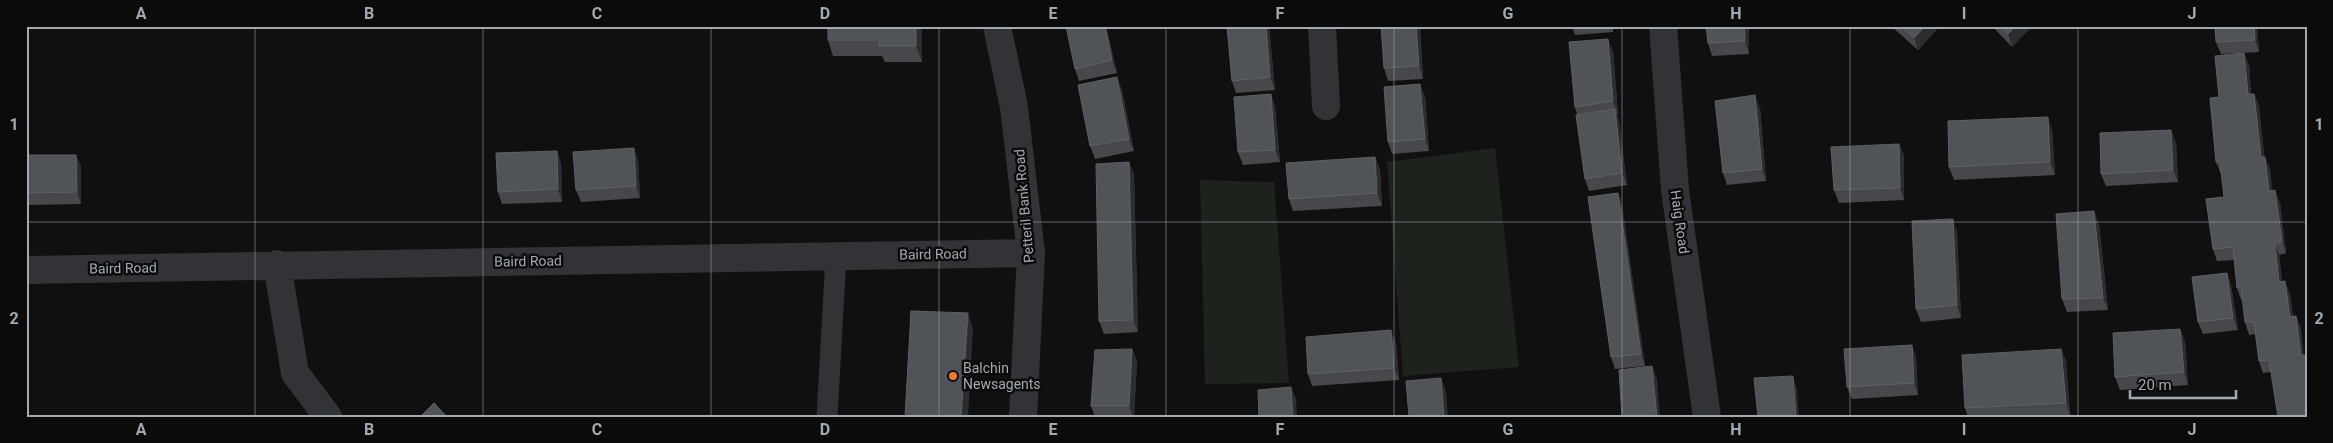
<svg xmlns="http://www.w3.org/2000/svg" width="2333" height="443" font-family="Roboto,sans-serif">
  <style>
    .green { fill: #1d231c }
    .lines { fill: none; stroke-linecap: round; stroke-linejoin: round }
    .service { stroke: #313336; stroke-width: 21 }
    .minor { stroke: #313336; stroke-width: 28 }
    .wall { fill: #46484c }
    .shaded-wall { fill: #2c2d30 }
    .building { fill: #505357; stroke: #5d6065 }
    .grid { fill: none; stroke: #a2aab1; stroke-width: 1; stroke-opacity: 0.55 }
    .poi-dot { fill: #e77d32; stroke: #0b0b0c; stroke-width: 2 }
    .labels { text-anchor: middle; stroke-width: 5; stroke-linejoin: round; paint-order: stroke }
    .street-label { font-size: 14px; fill: #a2aab1; stroke: #0b0b0c }
    .poi-label { font-size: 14px; fill: #a2aab1; stroke: #0b0b0c; text-anchor: start }
    .neatline { fill: none; stroke: #a2aab1; stroke-width: 2 }
    .grid-label { font-size: 16px; text-anchor: middle; font-weight: bold; fill: #a2aab1 }
  </style>
  <rect width="100%" height="100%" fill="#101011"/>
  <path class="green" d="M1495,148L1519,367L1403,376L1387,162Z
    M1200,180L1274,182L1289,383L1205,384Z"/>
  <g class="lines">
    <path class="service" d="M827,417L836,256"/>
    <path class="minor" d="M997,26L1014,107L1031,253L1023,417
      M1322,26L1326,106
      M1663,26L1675,190L1707,417
      M277,264L295,373L328,417
      M26,270L1031,253"/>
  </g>
  <path class="wall" d="M828,26H922V62H885L882,56H833L828,40Z
    M1106,26L1117,73L1079,81L1075,69Z
    M1269,26L1275,90L1236,93L1232,81Z
    M1381,26H1420L1423,79L1388,81L1384,68Z
    M1572,26H1613V32L1575,35Z
    M1749,26V54L1712,56L1708,43Z
    M1891,26H1940L1918,50Z
    M1992,26H2032L2012,47Z
    M2257,26L2259,52L2221,54L2216,42Z
    M1613,51L1618,114H1617L1619,122L1627,185L1589,191L1585,179L1577,114L1575,107Z
    M2249,65L2251,94H2254L2259,106L2264,157L2270,169L2272,191L2280,203L2286,253L2279,255L2282,282L2290,294L2293,316L2301,328L2271,372L2263,373L2259,361L2255,334L2249,335L2245,322L2242,300H2241L2237,288L2234,260L2217,261L2213,249L2224,197L2222,174H2221L2216,162Z
    M1122,90L1134,151L1095,159L1090,146Z
    M1271,94L1275,107L1280,162L1243,165L1238,152Z
    M1425,96L1429,151L1392,154L1388,142Z
    M1760,108L1766,181L1727,185L1723,173Z
    M2052,130L2055,175L1954,180L1949,167Z
    M2176,142L2178,182L2106,186L2101,174Z
    M1899,144L1904,156V200L1839,203L1834,190Z
    M557,151L561,164L562,202L502,204L498,192Z
    M26,155H76L81,167V204L26,205Z
    M1375,157L1380,170L1382,206L1293,211L1289,199Z
    M638,160L640,198L581,202L576,190Z
    M1129,162L1134,175L1138,332L1104,334L1099,321Z
    M1618,193L1622,205L1645,366L1615,369L1611,357Z
    M2099,224L2108,310L2067,312L2062,299Z
    M1957,232L1961,318L1921,322L1916,309Z
    M2227,273L2231,285L2238,330L2203,334L2198,322Z
    M2180,329L2185,341L2188,385L2120,390L2115,377Z
    M1396,343L1399,380L1312,386L1308,374Z
    M1912,345L1916,358L1918,395L1852,399L1847,387Z
    M1132,349L1137,361L1134,417H1095L1091,406Z
    M2061,349L2066,361L2070,415L2041,417H1968L1965,408Z"/>
  <path class="shaded-wall" d="M916,26H922V62L916,46Z
    M1105,26H1106L1117,73L1112,60Z
    M1266,26H1269L1275,90L1270,77Z
    M1416,26H1420L1423,79L1419,66Z
    M1744,26H1749V54L1745,41Z
    M1925,26H1940L1918,50L1914,38Z
    M2015,26H2032L2012,47L2008,34Z
    M2254,26H2257L2259,52L2255,40Z
    M1608,39L1613,51L1618,114L1613,101Z
    M2244,53L2249,65L2252,106L2248,94Z
    M1117,77L1122,90L1134,151L1129,139Z
    M1420,84L1425,96L1429,151L1425,139Z
    M1271,94L1275,107L1280,162L1275,150Z
    M2254,94L2259,106L2266,170L2261,157Z
    M1755,95L1760,108L1766,181L1762,169Z
    M1615,109L1619,122L1627,185L1622,173Z
    M2048,117L2052,130L2055,175L2050,162Z
    M2171,130L2176,142L2178,182L2173,170Z
    M1899,144L1904,156V200L1900,188Z
    M634,148L638,160L640,198L636,186Z
    M557,151L561,164L562,202L558,189Z
    M76,155L81,167V204L77,192Z
    M1375,157L1380,170L1382,206L1377,193Z
    M2265,157L2270,169L2274,204L2269,191Z
    M1129,162L1134,175L1138,332L1133,320Z
    M2275,190L2280,203L2286,253L2282,241Z
    M1618,193L1622,205L1645,366L1641,354Z
    M2094,211L2099,224L2108,310L2103,298Z
    M1953,219L1957,232L1961,318L1957,305Z
    M2275,243L2279,255L2284,295L2279,282Z
    M2227,273L2231,285L2238,330L2233,318Z
    M2285,281L2290,294L2294,329L2290,317Z
    M968,313L973,329L968,417H961Z
    M2296,316L2301,328L2305,368L2301,355Z
    M2180,329L2185,341L2188,385L2184,372Z
    M1391,330L1396,343L1399,380L1394,368Z
    M1912,345L1916,358L1918,395L1914,383Z
    M1132,349L1137,361L1134,417H1133L1129,406Z
    M2061,349L2066,361L2070,415L2066,403Z
    M1652,366L1657,379L1660,417H1657Z
    M1793,376L1797,389L1799,417H1796Z
    M1441,378L1446,391L1448,417H1444Z
    M1291,387L1296,399L1297,417H1293Z"/>
  <path class="building" d="M828,26H916V46H879V40H828Z
    M1066,26H1105L1112,60L1075,69Z
    M1227,26H1266L1270,77L1232,81Z
    M1381,26H1416L1419,66L1384,68Z
    M1706,26H1744L1745,41L1708,43Z
    M1901,26H1925L1914,38Z
    M1999,26H2015L2008,34Z
    M2215,26H2254L2255,40L2216,42Z
    M1608,39L1613,101L1575,107L1569,42Z
    M2244,53L2248,94H2254L2261,157H2265L2269,191L2275,190L2282,241L2275,243L2279,282L2285,281L2290,317L2296,316L2301,355H2307V417H2278L2269,360L2259,361L2254,322H2245L2241,287L2237,288L2233,247L2213,249L2206,199L2224,197L2220,162H2216L2210,98L2219,97L2215,56Z
    M1117,77L1129,139L1090,146L1078,85Z
    M1420,84L1425,139L1388,142L1384,87Z
    M1271,94L1275,150L1238,152L1234,97Z
    M1755,95L1762,169L1723,173L1715,101Z
    M1615,109L1622,173L1585,179L1576,115Z
    M2048,117L2050,162L1949,167L1948,121Z
    M2171,130L2173,170L2101,174L2100,133Z
    M1899,144L1900,188L1834,190L1831,147Z
    M634,148L636,186L576,190L573,152Z
    M557,151L558,189L498,192L496,153Z
    M26,155H76L77,192L26,193Z
    M1375,157L1377,193L1289,199L1286,163Z
    M1129,162L1133,320L1099,321L1096,164Z
    M1618,193L1641,354L1611,357L1588,197Z
    M2094,211L2103,298L2062,299L2056,214Z
    M1953,219L1957,305L1916,309L1912,221Z
    M2227,273L2233,318L2198,322L2192,277Z
    M911,311L968,313L961,417H905Z
    M2180,329L2184,372L2115,377L2113,333Z
    M1391,330L1394,368L1308,374L1306,337Z
    M1912,345L1914,383L1847,387L1844,349Z
    M1132,349L1129,406H1091L1095,350Z
    M2061,349L2066,403L1965,408L1962,355Z
    M1652,366L1657,417H1622L1619,370Z
    M1793,376L1796,417H1758L1754,378Z
    M1441,378L1444,417H1409L1406,381Z
    M1291,387L1293,417H1259L1258,390Z
    M434,403L447,417H420Z"/>
  <path class="grid" d="M255,26V417M483,26V417M711,26V417M939,26V417M1166,26V417M1394,26V417M1622,26V417M1850,26V417M2078,26V417M26,222H2307"/>
  <circle class="poi-dot" cx="953" cy="376" r="5"/>
  <g class="labels">
    <g class="street-label">
      <text transform="translate(1024 206) rotate(-95)" y="5">Petteril Bank Road</text>
      <text transform="translate(1680 222) rotate(82)" y="5">Haig Road</text>
      <text transform="translate(933 254) rotate(-1)" y="5">Baird Road</text>
      <text transform="translate(528 261) rotate(-1)" y="5">Baird Road</text>
      <text transform="translate(123 268) rotate(-1)" y="5">Baird Road</text>
    </g>
    <g class="poi-label">
      <text x="963" y="373">Balchin<tspan x="963" dy="16">Newsagents</tspan></text>
    </g>
  </g>
  <rect width="2333" height="443" fill="none" stroke="#0b0b0c" stroke-width="55"/>
  <path d="M2130 390v8h106v-8" fill="none" stroke="#a2aab1" stroke-width="2.5"/>
  <text x="2138" y="390" font-size="15" fill="#a2aab1" stroke="#0b0b0c" stroke-width="4" paint-order="stroke">20 m</text>
  <rect x="28" y="28" width="2278" height="388" class="neatline"/>
  <g class="grid-label">
    <text x="141" y="19">A</text>
    <text x="369" y="19">B</text>
    <text x="597" y="19">C</text>
    <text x="825" y="19">D</text>
    <text x="1053" y="19">E</text>
    <text x="1280" y="19">F</text>
    <text x="1508" y="19">G</text>
    <text x="1736" y="19">H</text>
    <text x="1964" y="19">I</text>
    <text x="2192" y="19">J</text>
    <text x="14" y="130">1</text>
    <text x="2319" y="130">1</text>
    <text x="14" y="324">2</text>
    <text x="2319" y="324">2</text>
    <text x="141" y="435">A</text>
    <text x="369" y="435">B</text>
    <text x="597" y="435">C</text>
    <text x="825" y="435">D</text>
    <text x="1053" y="435">E</text>
    <text x="1280" y="435">F</text>
    <text x="1508" y="435">G</text>
    <text x="1736" y="435">H</text>
    <text x="1964" y="435">I</text>
    <text x="2192" y="435">J</text>
  </g>
</svg>
